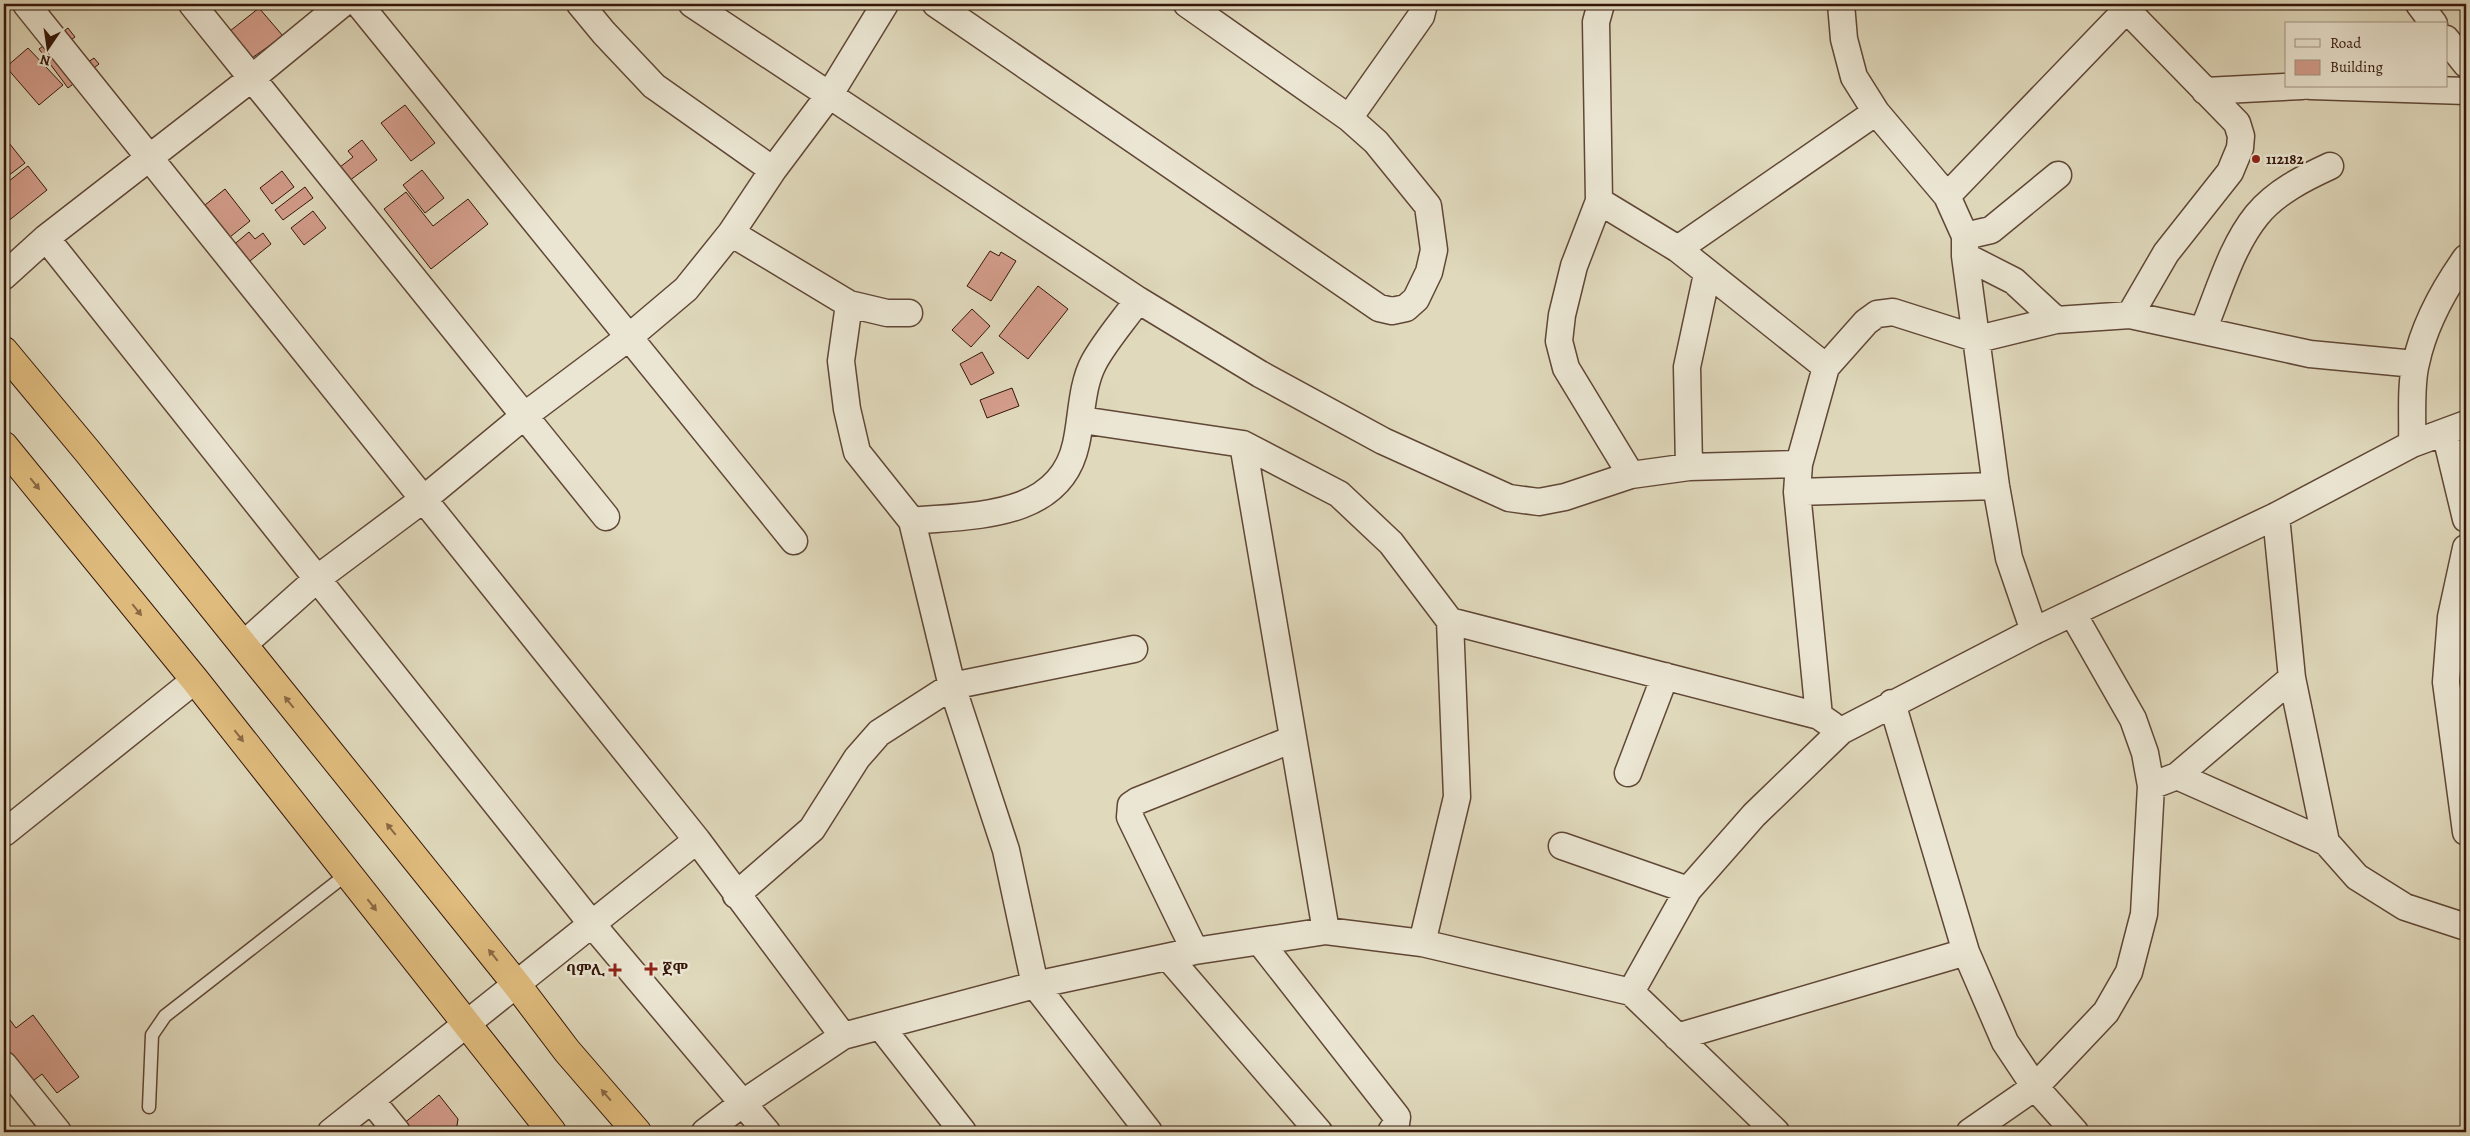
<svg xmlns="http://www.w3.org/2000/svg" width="2470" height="1136" font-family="Alegreya,'Noto Serif Ethiopic',serif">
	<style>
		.building { fill: #d39d8b; stroke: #351609 }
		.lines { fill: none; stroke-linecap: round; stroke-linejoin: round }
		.lane-casing { stroke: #604736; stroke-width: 15 }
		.street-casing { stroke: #604736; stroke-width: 29 }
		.highway-casing { stroke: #351609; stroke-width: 30 }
		.lane { stroke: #ebe6d3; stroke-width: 12 }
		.street { stroke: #ebe6d3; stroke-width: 26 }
		.highway { stroke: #e0bc7e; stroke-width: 28 }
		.oneway { fill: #8a6944 }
		.poi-dot { fill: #8f2418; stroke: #ebe6d3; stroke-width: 2 }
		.labels { text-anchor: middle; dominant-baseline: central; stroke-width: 5; stroke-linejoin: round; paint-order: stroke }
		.poi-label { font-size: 15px; font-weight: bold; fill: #351609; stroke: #ebe6d3; text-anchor: start }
	</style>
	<rect width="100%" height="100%" fill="#e0d9bc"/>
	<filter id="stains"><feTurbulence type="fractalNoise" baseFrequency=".004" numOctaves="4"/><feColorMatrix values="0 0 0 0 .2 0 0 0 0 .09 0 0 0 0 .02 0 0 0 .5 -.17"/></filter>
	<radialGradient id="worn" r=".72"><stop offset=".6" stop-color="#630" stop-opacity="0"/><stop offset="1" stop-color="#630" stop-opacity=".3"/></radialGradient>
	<path class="building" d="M259,8l24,28 -31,22 -22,-27z
		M68,28l7,9 -18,13 21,19 16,-11 5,6 -31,24 -29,-39z
		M28,48l35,37 -24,20 -33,-38z
		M405,105l30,38 -24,18 -30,-38z
		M5,138l20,25 -21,16v-40z
		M362,140l15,20 -36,27 -10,-13 22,-17 -5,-6z
		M28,166l19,24 -40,32 -3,-3v-34z
		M422,170l22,28 -19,15 -22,-28z
		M282,171l12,16 -22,17 -12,-16z
		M305,187l8,11 -30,22 -8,-10z
		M225,189l25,32 -20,16 -25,-32z
		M406,192l27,34 35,-27 20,25 -57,45 -47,-60z
		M313,211l13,17 -22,17 -13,-17z
		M249,232l6,7 8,-6 8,11 -26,21 -14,-18z
		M990,251l9,5 2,-4 15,9 -25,40 -24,-15z
		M1038,286l30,23 -40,50 -29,-23z
		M972,309l18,17 -19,21 -19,-17z
		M982,352l12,21 -23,12 -11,-21z
		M1012,388l7,18 -32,12 -7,-18z
		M4,1012l12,16 17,-13 46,62 -22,16 -15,-19 -17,13 -21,-28z
		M439,1095l19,24 -2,13h-53v-8z"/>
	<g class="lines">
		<g class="lane-casing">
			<path id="lane" d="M149,1107l3,-72 13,-19 182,-142"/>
		</g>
		<g class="street-casing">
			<path id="street" d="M26,4l671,836 146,196
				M192,4l414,513
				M359,4l435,537
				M580,4l24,29 50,53 119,84
				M692,4l446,296 122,74 123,67 126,57 30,4 26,-5 66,-22
				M936,4l443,304 13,3 14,-3 10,-9 13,-27 5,-22 -6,-44 -52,-64 -27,-24 -162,-114
				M1601,4l-5,18 3,179 -25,65 -12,49 -3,26 7,27 65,107 58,-8 110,-3
				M1841,4l3,35 10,38 22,35 71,84 18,40v20l31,230 13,72 25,73
				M2121,4l116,119 4,13 -1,12 -10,24 -64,81 -36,62
				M2419,4l15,20
				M2446,39l20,25
				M2311,86l155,5
				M2205,91l97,-5
				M1349,118l72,-102 3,-12
				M1947,196l185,-192
				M1599,201l79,48 148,118
				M731,233l118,71 -8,57 6,48 10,43 55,69 40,165 54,164 29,135 114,147
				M1965,236l26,-6 67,-55
				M46,238l545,685 176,209
				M1678,249l198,-137
				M1965,256l49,25 42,39
				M4,276l42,-38 206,-160 90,-74
				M849,304l38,9h22
				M2203,330c16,-38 28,-83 54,-115 19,-23 47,-37 73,-49
				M1082,420l161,24 96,50 52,49 59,78 369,95 13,9
				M2445,432l21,87
				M1243,444l83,487
				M2412,444c1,-24 -2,-59 4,-81 8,-38 28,-74 50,-105
				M1689,467l-2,-100 20,-93
				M1797,492l199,-6
				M2276,516l16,162 34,164
				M912,521c61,-6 148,-2 164,-77 6,-26 5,-58 18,-82 12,-22 30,-42 44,-62
				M2466,548l-15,69 -5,65 20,150
				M243,645l75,-67 107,-80 99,-82 104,-78 58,-49 45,-56 42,-63 57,-76 55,-90
				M1892,703l74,249 39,90 30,45 40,45
				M1819,716l-22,-224 2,-28 27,-97 40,-45 11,-8 16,-2 85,27 78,-19 74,-5 180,39 105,10
				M1628,773l37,-97
				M2177,776l115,-98
				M2151,786l26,-10 149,66 31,35 48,30 61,20
				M4,833l191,-153
				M1562,846l126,44
				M736,895l76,-66 45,-71 22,-25 73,-47 182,-37
				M1260,942l137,175 -1,7 -5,8
				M1422,943l35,-146 -7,-176
				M1195,951l-65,-134 1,-12 6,-4 156,-62
				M1169,958l150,174
				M1631,992l57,-102 66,-75 87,-84 193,-100 242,-115 136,-72 54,-20
				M881,1027l82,105
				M1677,1037l289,-85
				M4,1065l54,67
				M371,1100l26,32
				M331,1132l366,-292
				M705,1132l38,-29 100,-67 192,-51 160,-34 131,-20 96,12 209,49 145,140
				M1970,1132l65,-45 71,-75 23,-40 15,-58 7,-128 -6,-33 -12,-34 -60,-105"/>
		</g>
		<g class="highway-casing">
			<path id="highway" d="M4,351l84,101 429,533 50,66 70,81
				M4,446l191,234 357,452"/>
		</g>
		<use href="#lane" class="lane"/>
		<use href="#street" class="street"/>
		<use href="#highway" class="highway"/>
	</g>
	<defs><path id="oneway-solid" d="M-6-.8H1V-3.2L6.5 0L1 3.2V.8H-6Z" transform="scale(1.25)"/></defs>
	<g class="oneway">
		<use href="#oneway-solid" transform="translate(35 484) rotate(51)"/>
		<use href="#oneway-solid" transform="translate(137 610) rotate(51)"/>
		<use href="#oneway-solid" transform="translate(289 702) rotate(-129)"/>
		<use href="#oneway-solid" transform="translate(239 736) rotate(52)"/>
		<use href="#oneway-solid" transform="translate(391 829) rotate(-129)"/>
		<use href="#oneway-solid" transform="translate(372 905) rotate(52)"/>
		<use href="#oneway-solid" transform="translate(493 955) rotate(-129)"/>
		<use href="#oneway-solid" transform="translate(606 1095) rotate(-131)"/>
	</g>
	<g class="poi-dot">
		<circle cx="2256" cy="159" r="5"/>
		<path d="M648.5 961.5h5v5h5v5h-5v5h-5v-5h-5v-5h5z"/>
		<path d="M612.5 962.5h5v5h5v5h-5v5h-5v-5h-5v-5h5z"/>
	</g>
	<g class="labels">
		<g class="poi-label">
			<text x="2266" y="159">112182</text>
			<text x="662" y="969">ጀሞ</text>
			<text x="605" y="970" text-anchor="end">ባምሊ</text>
		</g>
	</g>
	<rect width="2470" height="1136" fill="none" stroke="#e0d9bc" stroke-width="20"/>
	<rect x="5" y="5" width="2460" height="1126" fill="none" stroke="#351609" stroke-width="2.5"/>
	<rect x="10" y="10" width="2450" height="1116" fill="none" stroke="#351609"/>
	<rect x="2285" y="22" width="162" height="65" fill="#ebe6d3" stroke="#a29382"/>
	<rect x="2295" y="39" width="25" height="8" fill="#ebe6d3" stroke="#a29382"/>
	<text x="2330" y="48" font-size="15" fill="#351609">Road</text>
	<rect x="2295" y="60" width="25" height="15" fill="#d39d8b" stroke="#a29382"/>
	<text x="2330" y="72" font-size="15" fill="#351609">Building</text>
	<g transform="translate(48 48) rotate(193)" stroke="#ebe6d3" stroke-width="4" paint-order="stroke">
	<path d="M0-4L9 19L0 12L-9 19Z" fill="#351609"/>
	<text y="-8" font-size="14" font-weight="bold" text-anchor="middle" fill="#351609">N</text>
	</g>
	<rect width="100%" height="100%" filter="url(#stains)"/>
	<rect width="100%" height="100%" fill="url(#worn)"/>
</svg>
